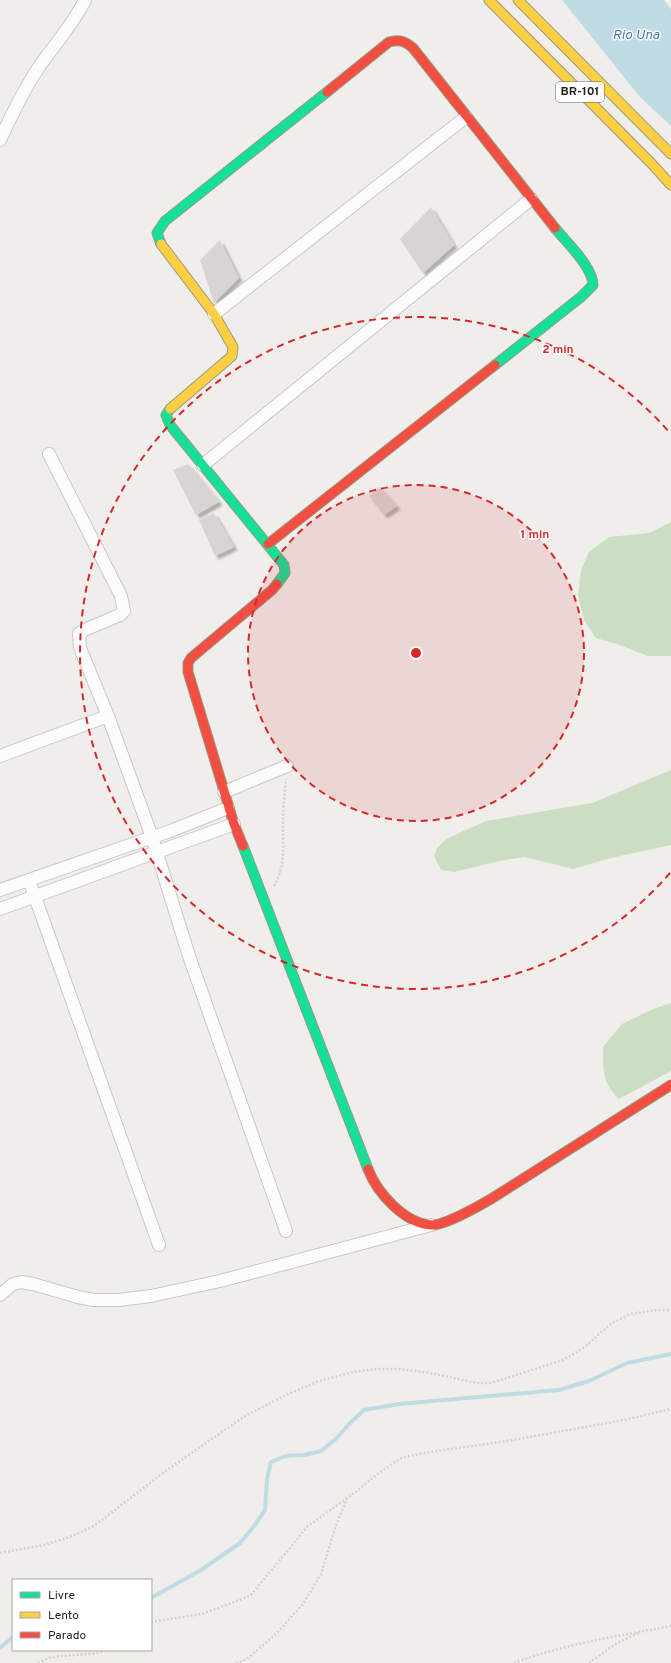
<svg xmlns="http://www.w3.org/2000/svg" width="671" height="1663" font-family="Overpass,sans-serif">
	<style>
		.forest { fill: #cbdec1 }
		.water { fill: #bfdbe3 }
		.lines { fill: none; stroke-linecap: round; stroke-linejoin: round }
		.stream { stroke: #bfdbe3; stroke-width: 4 }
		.building { fill: #d7d4d2; filter: url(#shadow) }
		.street-casing { stroke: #c9c8c7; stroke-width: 14 }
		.fast-casing { stroke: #999a82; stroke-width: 11 }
		.slow-casing { stroke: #999a82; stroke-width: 11 }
		.jam-casing { stroke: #999a82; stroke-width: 11 }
		.path { stroke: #dccecd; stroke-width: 2.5; stroke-dasharray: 2 2; stroke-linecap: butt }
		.street { stroke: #fdfcfc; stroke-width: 12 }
		.fast { stroke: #16e098; stroke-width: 9 }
		.slow { stroke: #ffcf43; stroke-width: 9 }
		.jam { stroke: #f24e42; stroke-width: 9 }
		.ring { fill: none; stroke: #d62828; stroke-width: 2; stroke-dasharray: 7 5 }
		.labels { text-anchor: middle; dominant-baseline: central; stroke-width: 3; stroke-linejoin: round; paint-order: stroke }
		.shield { fill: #fff; stroke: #646464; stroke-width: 1 }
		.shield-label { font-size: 12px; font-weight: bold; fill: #222 }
		.water-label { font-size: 14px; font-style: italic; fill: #4a7aab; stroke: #fff }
		.centre { fill: #d62828; stroke: #fff; stroke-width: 2 }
		.ring-label { font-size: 12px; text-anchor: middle; font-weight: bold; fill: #d62828; stroke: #fff; stroke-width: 3; stroke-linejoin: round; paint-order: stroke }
	</style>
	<defs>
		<filter id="shadow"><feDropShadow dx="3.5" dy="3.5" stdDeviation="1" flood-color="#0004"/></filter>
	</defs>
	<rect width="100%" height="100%" fill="#f0eeeb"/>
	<path class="forest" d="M671,522v134h-23l-31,-12 -21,-6 -12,-18 -6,-24 3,-26 8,-18 20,-15 40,-4z
		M671,770v75l-60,13 -38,11 -48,-12 -21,3 -50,12 -13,-2 -7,-14 3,-8 9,-9 40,-18 106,-18z
		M671,1003v68l-52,28c-17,-17 -16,-29 -16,-52l19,-23 31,-15z"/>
	<path class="water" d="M562,0h102l7,9v117l-31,-29z"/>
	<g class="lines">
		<path class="stream" d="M151,1598l50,-28 39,-27 14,-17 11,-16 2,-31 4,-17 15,-6 18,-1 17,-4 16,-13 12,-14 15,-14 35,-6 160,-14 30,-9 38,-18 44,-9
			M0,1648l13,-11"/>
	</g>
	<path class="building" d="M431,207l23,38 -31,28 -23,-34z
		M220,240l19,38 -25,25 -14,-43z
		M188,464l31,38 -23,13 -23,-45z
		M379,487l18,19 -13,9 -15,-19z
		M214,513l20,34 -19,9 -16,-36z"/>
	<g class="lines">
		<g class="street-casing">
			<path id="street" d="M0,140c12,-26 25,-53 41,-76 15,-21 33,-41 44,-64
				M214,314l252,-197
				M49,454l72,142 3,15 -4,4 -36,15 -5,4 1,14 28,68 44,121 37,119 97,275
				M203,465l328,-266
				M0,756l108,-40
				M224,792l63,-26
				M29,880l130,365
				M0,890l173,-60 55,-22
				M0,909l234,-85
				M0,1295l13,-11 9,-2 11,2 45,13 16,3h24l33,-4 69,-15 211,-56"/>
		</g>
		<g class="fast-casing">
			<path id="fast" d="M161,244l-4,-11 8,-12 162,-129
				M495,365l86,-68 12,-12c0,-18 -27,-43 -38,-57
				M170,409l-4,6 4,10 114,140 1,8 -8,11
				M243,846l125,323"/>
		</g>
		<g class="slow-casing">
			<path id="slow" d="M489,0l162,163 20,22
				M518,0l153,154
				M161,244l53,70 19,33 -1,9 -62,53"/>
		</g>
		<g class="jam-casing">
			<path id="jam" d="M327,92l62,-50c10,-3 16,-1 24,6l142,180
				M268,544l227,-179
				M243,846l-9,-22 -46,-152v-9l3,-5 81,-68 5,-6
				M368,1169c9,24 37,55 64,56 13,0 47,-19 59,-26l180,-114"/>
		</g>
		<path class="path" d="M274,886c13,-22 8,-43 9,-67 0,-13 2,-27 3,-40
			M0,1553l44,-8 26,-8 24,-11 73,-56 78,-54 41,-21 33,-14 34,-9 23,-3h23l31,4 47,10h14l69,-22 12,-6 14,-9 23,-21 21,-11 28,-4h13
			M151,1622l51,-8 48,-18 58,-70 45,-32 26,-21 22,-15 22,-5 84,-12 117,-21 47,-11
			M38,1663l13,-6 48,-4 5,-3
			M236,1663l11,-4 30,-26 26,-29 18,-30 15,-49 11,-26
			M514,1663c51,-19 104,-27 157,-37
			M589,1663l28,-20 22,-10"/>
		<use href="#street" class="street"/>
		<use href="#fast" class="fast"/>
		<use href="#slow" class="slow"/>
		<use href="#jam" class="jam"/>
	</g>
	<circle cx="416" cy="653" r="168" fill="#d62828" fill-opacity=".12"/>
	<g class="ring">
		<circle cx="416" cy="653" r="168"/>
		<path d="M670 873A336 336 0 1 1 670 433"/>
	</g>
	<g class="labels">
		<rect class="shield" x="556" y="82" width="48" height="20" rx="3"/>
		<g class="shield-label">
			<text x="580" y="92">BR-101</text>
		</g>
		<g class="water-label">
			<text x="636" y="35">Rio Una</text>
		</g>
	</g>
	<circle cx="416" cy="653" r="6" class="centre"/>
	<g class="ring-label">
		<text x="558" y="353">2 min</text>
		<text x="535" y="538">1 min</text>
	</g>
	<rect x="12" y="1579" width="140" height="72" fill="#ffffff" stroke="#a7a7a7"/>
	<rect x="20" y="1592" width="20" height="6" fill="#16e098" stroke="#a7a7a7"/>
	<text x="48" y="1599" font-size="12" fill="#222222">Livre</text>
	<rect x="20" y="1612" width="20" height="6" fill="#ffcf43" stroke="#a7a7a7"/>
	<text x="48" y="1619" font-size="12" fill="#222222">Lento</text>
	<rect x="20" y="1632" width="20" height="6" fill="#f24e42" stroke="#a7a7a7"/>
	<text x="48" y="1639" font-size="12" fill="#222222">Parado</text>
</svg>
